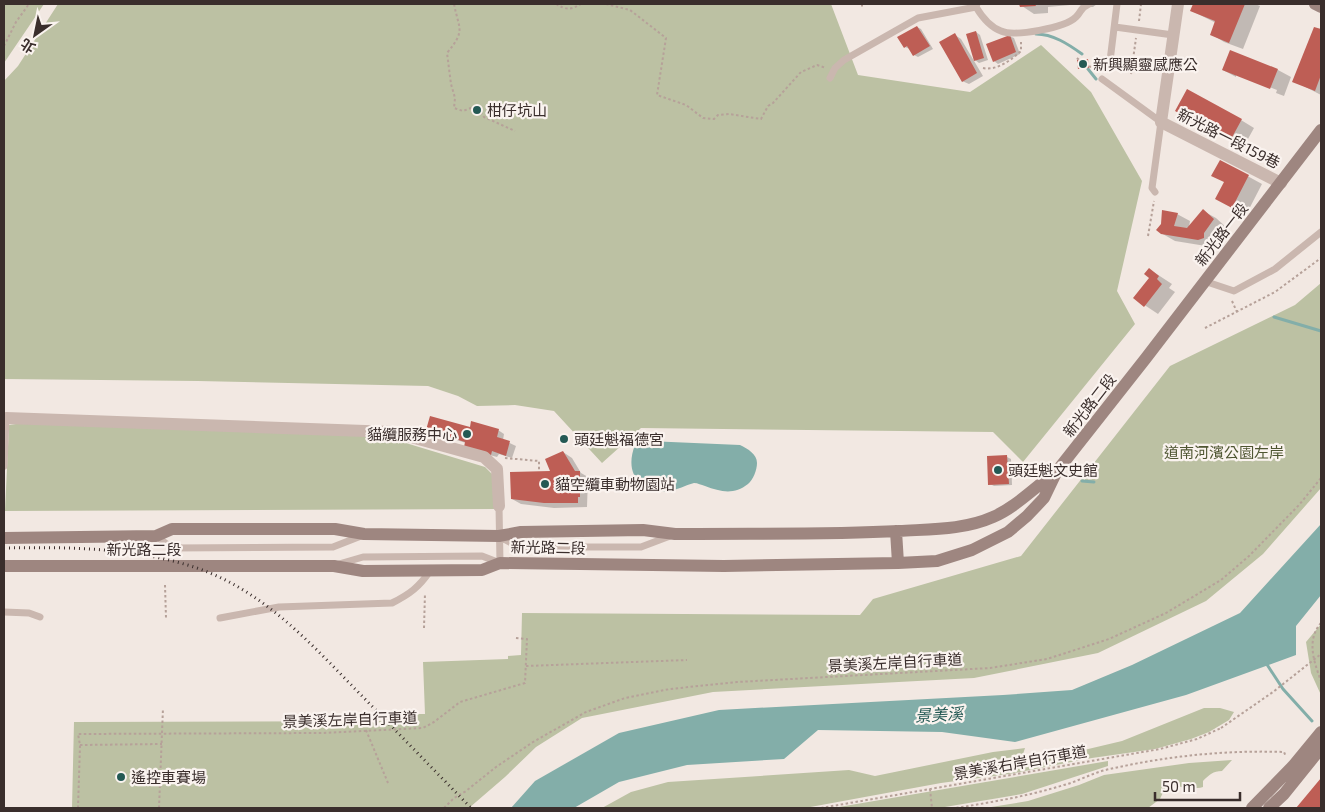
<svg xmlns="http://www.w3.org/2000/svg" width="1325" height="812" font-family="'Exo 2','Noto Sans TC',sans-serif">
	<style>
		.green { fill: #bcc1a3 }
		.water { fill: #83aea9 }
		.shadow { fill: #0003 }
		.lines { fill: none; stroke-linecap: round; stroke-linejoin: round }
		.stream { stroke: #83aea9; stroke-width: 3 }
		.building { fill: #be5e55 }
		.path { stroke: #b6a199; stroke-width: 2; stroke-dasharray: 2.5 2.5; stroke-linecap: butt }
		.lane { stroke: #cab7af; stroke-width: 7 }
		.street { stroke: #cab7af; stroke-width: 12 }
		.secondary { stroke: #9e8680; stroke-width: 12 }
		.rail { stroke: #3a2e2c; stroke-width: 3; stroke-dasharray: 1 4; stroke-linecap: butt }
		.path-bridge { stroke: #b6a199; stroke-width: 2; stroke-dasharray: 2.5 2.5; stroke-linecap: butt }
		.poi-dot { fill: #245954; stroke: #faf3ef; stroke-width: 2 }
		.labels { text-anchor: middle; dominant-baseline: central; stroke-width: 4.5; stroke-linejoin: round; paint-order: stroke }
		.poi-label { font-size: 15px; fill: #3a2e2c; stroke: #faf3ef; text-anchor: start }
		.street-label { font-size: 15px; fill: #3a2e2c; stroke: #faf3ef }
		.park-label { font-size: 15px; fill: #4f5632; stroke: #faf3ef }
		.water-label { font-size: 16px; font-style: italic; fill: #245954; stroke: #faf3ef }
	</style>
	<rect width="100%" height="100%" fill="#f2e8e2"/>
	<path class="green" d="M4,4h40l-40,59z
		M58,4h773l27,71 112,17 71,-47 50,47 51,89 -25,110 18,33 -112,138 -30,-30 -352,-4 -39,35 -48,-52 -39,-6 -38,1 -19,-10 -30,-10 -230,-5 -194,-2v-298l14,-15z
		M1321,283v205l-58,66 -57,47 -108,52 -124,25 -261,14 -131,26 -46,29 -31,30 -36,31h-397l2,-86 341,-1v-7h10l-2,-52 85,-3v-3l13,-1 1,-42 338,2 13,-16 148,-43 149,-190 125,-61z
		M30,422l356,15 99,30 10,10 -1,32 -489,2 4,-86z
		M1321,624v71l-10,-22 -5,-31z
		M1204,708h16l14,4 -5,8 -20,12 -18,7 -36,10 -63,9 -83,16 -68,9 -136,25h-203l29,-16 37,-10 181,-12 26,6 118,-24 32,-4 -2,6 4,5 57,-9 38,-9z
		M1232,760l-10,11c-9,0 -13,4 -19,10v6c-11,3 -21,1 -31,-3l-7,4 -5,11 -12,9h-163l43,-7 51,-16 25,-10 85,-12z
		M1108,761v5l-86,28 -83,14h-106z"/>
	<path class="water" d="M648,441l92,4c8,4 17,9 17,18 0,7 -4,17 -9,21 -14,11 -27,8 -43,2 -4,-1 -7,-3 -11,-3 -9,2 -16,7 -25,8 -30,2 -45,-18 -34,-46z
		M1321,524v71l-25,31v29l-110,40 -171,47 -73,-10 -124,-2 -34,29 -97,6 -68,17 -45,26h-63l24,-27 84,-48 100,-23 284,-15 69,-5 60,-25 108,-52z"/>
	<path class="shadow" d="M1019,4h51v1l-22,2v6l-14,1z
		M1077,4h20l-4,3h-9z
		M1195,4l28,1v-1h32l5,2 -17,43 -19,-7 -13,-8 5,-11 -24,-12z
		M917,27l4,2 12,20 -15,8 -4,-2 -4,-6 -5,-2 -6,-9z
		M1315,28l6,3v64l-27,-14z
		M976,32l4,3 8,25 -9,3 -4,-3z
		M955,35l6,4 22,37 -14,8 -7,-3z
		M1009,36l5,2 6,16 -22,10 -4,-3 -6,-16z
		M1223,70h55l13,7 -7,19 -8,-3 1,-3 -41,-16v3z
		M1190,118l51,2 13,8 -11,20z
		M1220,161l42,23 -16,31 -16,-9z
		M1203,211l13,7 11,10 -11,13v4l-4,2 -37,-6 -14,-8 16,-19 13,7 -1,6z
		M1149,269l23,15 -3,4 6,4 -17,22 -24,-16 16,-20z
		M471,428l27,2 6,4 -1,6 13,6 -4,12 -13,-4 -2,3 -26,-7 -5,-7 -32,-10 -7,-3z
		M563,452l9,6 9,15 7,4 -1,30 -33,1 -33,-4 -9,-5 39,-27z
		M1007,457l4,2 1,26 -18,1 -4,-2z
		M1321,780v28h-23z"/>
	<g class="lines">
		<path class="stream" d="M1036,34c17,0 32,10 46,20
			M1088,69l8,10
			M1274,317l47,14
			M1082,481l12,1
			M1266,663l17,26 29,32"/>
	</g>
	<path class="building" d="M1019,4h16l1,2 -16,1z
		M1193,4h52l-16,39 -19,-8 5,-14 -25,-10z
		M917,26l13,20 -17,10 -6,-10 -3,2 -7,-11z
		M1314,27l7,2v46l-6,16 -23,-9z
		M976,31l8,27 -10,3 -8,-27z
		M955,33l22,40 -15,9 -23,-40z
		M1010,35l6,17 -23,10 -7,-18z
		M1230,50l48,19 -8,20 -48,-19z
		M1088,59l1,9 -11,1 -1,-9z
		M1187,89l55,30 -12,22 -55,-30z
		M1220,160l29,15 -17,33 -17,-9 9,-17 -13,-6z
		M1203,209l11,10 -10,14v5l-6,2 -37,-6 -5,-4 5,-6 1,-14 16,3 -4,13 13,2z
		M1149,268l10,8 -2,3 5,5 -18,23 -11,-9 16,-20 -5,-4z
		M430,416l40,11 1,-6 28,8 -2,8 13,4 -4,15 -14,-5 -1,4 -27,-8 1,-5 -39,-12z
		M563,451l12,20h5v26h-2v6h-34l-33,-4 -1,-27 40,-1 -5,-12z
		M1007,455l2,29 -21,1 -1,-29z
		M1321,778v30h-25z"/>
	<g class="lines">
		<path class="path" d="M454,4c5,26 12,26 -7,49l4,31 4,14 -1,10 9,3 13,-5 8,11 31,14
			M556,4c10,6 15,6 25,0
			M606,4l24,6 36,28 -9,57 29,10 17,13 11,1 4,-4 11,-1 32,5 7,-13 5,-3 28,-31 16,-7 9,3
			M862,4v3
			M1139,21l2,-17
			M4,46l12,-24 13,-18
			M1077,58l8,8 15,2
			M983,68c14,3 28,-8 38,-17v-9
			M1131,74l5,-36
			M1148,236l6,-35
			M1232,301l5,11
			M1205,328l70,-36 46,-34
			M505,458l34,3v10
			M165,585l1,33
			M1321,623c-15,17 -7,39 0,58
			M424,628l1,-35
			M526,666l161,-6
			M366,730l22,53
			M80,745l82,-1
			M930,789l2,19
			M78,808l2,-63 -2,-11 245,-1 100,-5 11,-6 26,-20 65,-19 2,-44 -12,-1
			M159,808l4,-100
			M444,808l10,-10 12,-7 30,-24 37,-25 53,-30 39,-14 45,-9 67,-7 253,-14 57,-9 62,-20 57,-26 55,-33 28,-24 50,-51 22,-27
			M821,808l339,-59 37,-10 24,-11
			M956,808c37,-6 72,-12 108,-23 15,-4 30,-13 46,-16 57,-13 116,-19 174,-17l2,5"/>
		<path class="lane" d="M976,7c6,10 14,20 25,24 13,6 64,-3 75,-14 6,-6 4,-9 13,-13
			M1115,27l58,8
			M1109,69l8,-65
			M830,78l5,-10 9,-8 74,-42 58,-11 1,-3
			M1102,79l59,43 -9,66 3,4
			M1204,281l30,10 41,-22 46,-37
			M4,466l2,-48
			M156,536l16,12 161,-1 28,-11
			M500,537l19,10h122l29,-11
			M339,564l24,-7 119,-1 18,7 -1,-57
			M4,612l25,1 11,4
			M220,618l59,-11 113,-4c18,-9 27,-16 38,-32"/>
		<path class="street" d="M1178,4l-17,118 120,61
			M6,418l387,14 91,25 13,12 2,37"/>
		<path class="secondary" d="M1315,4l6,3
			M896,531l2,32
			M4,538l152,-2 16,-7h163l29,5 135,2 22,-4 122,-2 32,4c75,-1 150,1 224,-3 32,-2 65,-1 94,-14 23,-10 42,-30 62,-44
			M4,566h330l29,5 119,-1 18,-7 224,3 174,-3 39,-2 35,-11 36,-18 19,-16 17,-18 13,-27 89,-113 175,-228
			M1252,808l41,-42 28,-34
			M1269,808l15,-14 37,-46"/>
		<path class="rail" d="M4,548c60,-1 121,-1 180,16 76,21 126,79 179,133 36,37 72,74 108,111"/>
		<path class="path-bridge" d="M1221,728l52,-36 48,-38"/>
	</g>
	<g class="poi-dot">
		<circle cx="1083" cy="64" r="5"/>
		<circle cx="477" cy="110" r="5"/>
		<circle cx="467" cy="434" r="5"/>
		<circle cx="564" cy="439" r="5"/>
		<circle cx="998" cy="470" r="5"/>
		<circle cx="545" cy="484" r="5"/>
		<circle cx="121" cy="777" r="5"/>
	</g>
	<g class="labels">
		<g class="poi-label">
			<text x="1093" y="64">新興顯靈感應公</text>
			<text x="487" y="110">柑仔坑山</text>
			<text x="457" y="434" text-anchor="end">貓纜服務中心</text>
			<text x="574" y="439">頭廷魁福德宮</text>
			<text x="1008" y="470">頭廷魁文史館</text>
			<text x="555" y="484">貓空纜車動物園站</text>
			<text x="131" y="777">遙控車賽場</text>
		</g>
		<g class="street-label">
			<text transform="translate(1229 138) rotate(27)">新光路一段159巷</text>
			<text transform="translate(1221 234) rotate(-52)">新光路一段</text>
			<text transform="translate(1089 405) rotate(-52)">新光路二段</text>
			<text transform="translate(548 547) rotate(1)">新光路二段</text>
			<text x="144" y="549">新光路二段</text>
			<text transform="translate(895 662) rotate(-3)">景美溪左岸自行車道</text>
			<text transform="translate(350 719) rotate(-2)">景美溪左岸自行車道</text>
			<text transform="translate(1020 762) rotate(-10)">景美溪右岸自行車道</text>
		</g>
		<g class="park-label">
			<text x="1224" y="452">道南河濱公園左岸</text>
		</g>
		<g class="water-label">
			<text transform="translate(939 714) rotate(-3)">景美溪</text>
		</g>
	</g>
	<rect width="1325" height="812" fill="none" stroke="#3a2e2c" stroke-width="10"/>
	<g transform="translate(35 35) rotate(213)" stroke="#faf3ef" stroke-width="4" paint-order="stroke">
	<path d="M0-4L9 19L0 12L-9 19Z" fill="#3a2e2c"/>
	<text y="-8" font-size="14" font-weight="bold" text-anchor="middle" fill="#3a2e2c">北</text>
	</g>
	<path d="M1155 792v8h85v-8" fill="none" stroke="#3a2e2c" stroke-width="2.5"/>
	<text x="1162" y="792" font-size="15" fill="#3a2e2c" stroke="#faf3ef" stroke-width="4" paint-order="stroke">50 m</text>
</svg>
